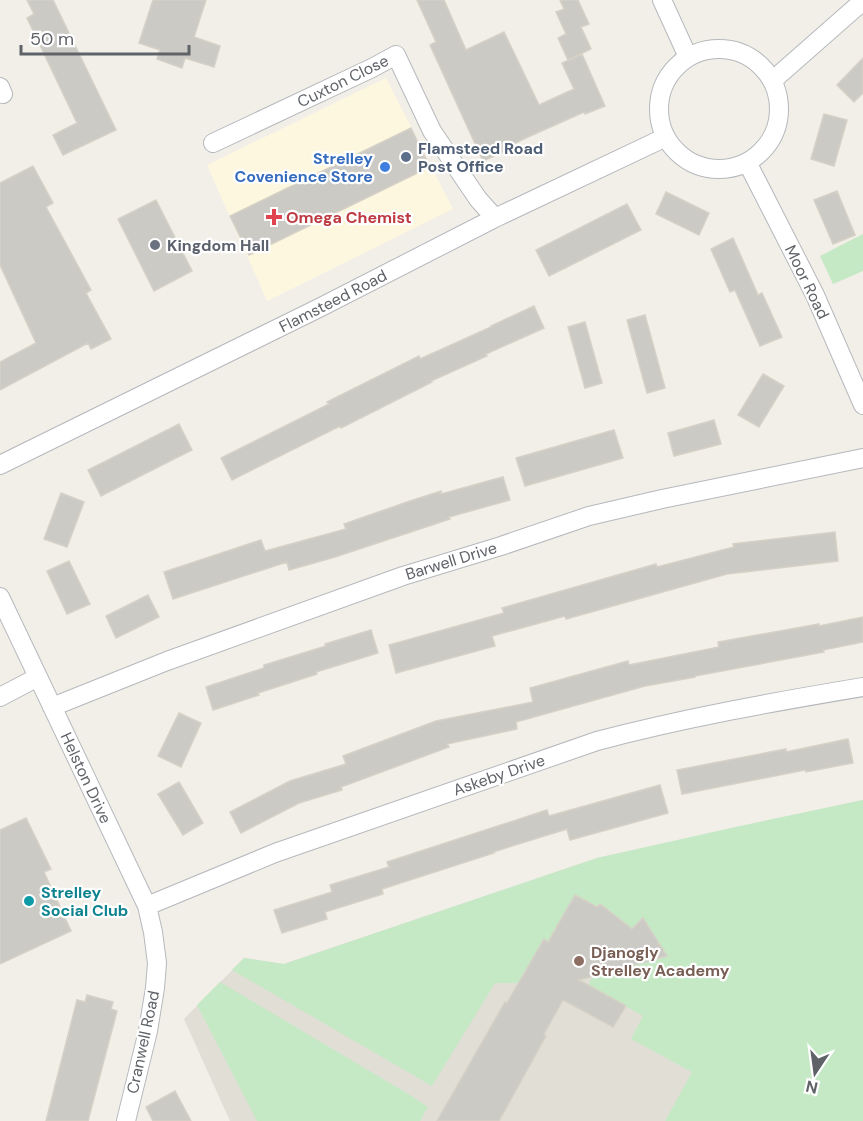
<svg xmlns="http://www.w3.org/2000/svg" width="863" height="1121" font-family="'DM Sans',sans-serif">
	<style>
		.commercial { fill: #fef7e0 }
		.education { fill: #e1ded6 }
		.green { fill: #c5e8c5 }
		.building { fill: #cccac5; stroke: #d6d1c6; stroke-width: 1.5 }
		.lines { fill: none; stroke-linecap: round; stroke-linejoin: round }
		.minor-casing { stroke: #b5b8bc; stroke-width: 20 }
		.minor { stroke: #fff; stroke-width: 18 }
		.service-dot { fill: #5c6f8a; stroke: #fff; stroke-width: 2 }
		.shop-dot { fill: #3f7fe0; stroke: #fff; stroke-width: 2 }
		.health-dot { fill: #e0444e; stroke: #fff; stroke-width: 2 }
		.worship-dot { fill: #6b7280; stroke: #fff; stroke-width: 2 }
		.culture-dot { fill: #0f9aa8; stroke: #fff; stroke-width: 2 }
		.education-dot { fill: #8d6e63; stroke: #fff; stroke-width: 2 }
		.labels { text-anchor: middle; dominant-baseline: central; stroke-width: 4.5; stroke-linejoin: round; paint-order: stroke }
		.street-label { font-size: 16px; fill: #5f6368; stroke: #fff }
		.service-label { font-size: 16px; font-weight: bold; fill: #4e5e75; stroke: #fff; text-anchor: start }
		.shop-label { font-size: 16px; font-weight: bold; fill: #366cbe; stroke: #fff; text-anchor: end }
		.health-label { font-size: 16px; font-weight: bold; fill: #be3a42; stroke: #fff; text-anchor: start }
		.worship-label { font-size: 16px; font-weight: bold; fill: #5b616d; stroke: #fff; text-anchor: start }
		.culture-label { font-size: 16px; font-weight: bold; fill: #0d838f; stroke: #fff; text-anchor: start }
		.education-label { font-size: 16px; font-weight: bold; fill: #785e54; stroke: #fff; text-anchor: start }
	</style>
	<rect width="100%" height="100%" fill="#f1efe8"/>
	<path class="commercial" d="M386,78l67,131 -186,92 -60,-136z"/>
	<path class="education" d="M863,800v321h-633l-46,-102 60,-61 40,6 313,-106z"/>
	<path class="green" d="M863,234v37l-30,13 -13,-28z
		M863,800v321h-198l27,-49 -61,-33 12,-23 -55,-31 5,-9 74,-20 -24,-37 -16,15 -22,-12 6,-10 -11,-8 -3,3 -21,-12 -28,47 -4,-3 -25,44h-24l-63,103 -200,-116 12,-12 40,6 313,-106 143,-32z
		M220,982l190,113 18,12 -8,14h-163l-60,-116z"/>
	<path class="building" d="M27,0h26l63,130 -53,25 -10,-20 24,-12 -50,-105 7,-4z
		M153,0h53l-12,37 26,9 -6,21 -29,-9 -3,10 -25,-9 3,-9 -21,-7z
		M417,0h27l22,50 38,-18 35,73 35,-16 -12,-26 20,-9 23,52 -20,8 -1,-2 -56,25 -19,9 1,3 -27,12 -53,-116 6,-3z
		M560,0h18l11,24 -8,3 10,22 -23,11 -10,-22 8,-4 -10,-22 8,-3z
		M863,58v35l-9,9 -17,-17z
		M824,114l23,6 -13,46 -23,-7z
		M411,128l19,39 -181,88 -19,-39z
		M33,166l20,37 -7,4 45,83 -5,3 25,46 -20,10 -3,-6 -88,47v-28l36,-19 -36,-78v-82z
		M837,191l18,44 -22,9 -19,-44z
		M666,192l43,21 -10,22 -43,-21z
		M156,200l36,71 -38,20 -36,-72z
		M627,204l14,26 -92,46 -13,-26z
		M733,238l25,57 4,-2 20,44 -22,9 -25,-56 -5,2 -19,-43z
		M534,306l10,22 -58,26 1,2 -56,25 1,1 -91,46 -1,-2 -108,54 -11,-22 108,-54 -2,-2 92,-46 1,3 71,-32v-1z
		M645,315l20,73 -18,5 -20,-73z
		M585,322l17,61 -17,5 -17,-61z
		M763,374l21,12 -25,41 -21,-12z
		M714,420l7,24 -47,12 -6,-23z
		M179,424l13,26 -91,46 -13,-26z
		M614,430l9,28 -98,28 -9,-28z
		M503,477l7,23 -61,17 1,2 -115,38 -46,13 -2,-8 -114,37 -9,-27 97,-32 4,11 81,-22 -2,-5 66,-23 31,-10v3z
		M61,493l23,9 -17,45 -23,-8z
		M835,532l3,29 -111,13 -161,45 -1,-3 -73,20 3,10 -99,27 -7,-28 115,-32 -2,-5 154,-44 1,3 77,-20 -1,-3z
		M69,561l21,43 -23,10 -20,-43z
		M148,595l11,22 -43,21 -10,-22z
		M863,617v25l-40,8 1,2 -129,24v1l-50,9 -129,36 1,7 -70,15 2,3 -108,40 1,3 -43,13 -58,30 -11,-21 60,-31 56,-17 -3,-8 93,-35 97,-19 -3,-14 98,-27 1,4 90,-18 -1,-5 101,-18v2z
		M371,630l7,23 -62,19 1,2 -59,19 1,2 -46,15 -7,-23 58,-19v-3l62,-19 -1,-2z
		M179,713l22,10 -20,44 -23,-11z
		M848,739l5,24 -47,9 -1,-2 -123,24 -5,-24 109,-21v3z
		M179,782l24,41 -20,12 -25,-41z
		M660,785l8,28 -98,27 -3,-11 -74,23 1,1 -112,36 1,5 -58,18 2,7 -45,14 -8,-23 58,-18 -2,-7 59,-18 -2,-5 160,-52 2,6z
		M26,818l25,51 -7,3 27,59 -71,33v-134z
		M575,895l22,12 3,-3 32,25 11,-11 24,38 -88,24 47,26 -13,21 -50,-27 -19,34 2,2 -47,85h-62l68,-119 2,1 37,-64 4,3z
		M87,995l26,7 -2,7 6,2 -29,110h-42l31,-121 8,2z
		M175,1091l16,30h-38l-7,-14z"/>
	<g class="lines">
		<g class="minor-casing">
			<path id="minor" d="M662,0l26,57
				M659 109a60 60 0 1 1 120 0a60 60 0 1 1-120 0Z
				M772,81l91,-80
				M0,87l3,7
				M213,143l159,-75 24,-13 36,76 46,68 17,19
				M747,162l68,133 48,110
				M0,465l319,-157 176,-90 171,-81
				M0,597l147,309 6,26 4,31 -2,25 -7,43 -22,90
				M0,697l38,-20
				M52,707l115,-46 236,-85 98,-30 88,-30 73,-17 201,-41
				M147,906l128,-53 322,-112c87,-23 176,-39 266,-54"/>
		</g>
		<use href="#minor" class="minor"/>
	</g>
	<circle class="service-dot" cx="406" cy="157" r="6"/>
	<circle class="shop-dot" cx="385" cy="167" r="6"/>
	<path class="health-dot" d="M271 208h6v6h6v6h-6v6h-6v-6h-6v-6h6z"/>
	<circle class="worship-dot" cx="155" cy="245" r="6"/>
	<circle class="culture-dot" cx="29" cy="901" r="6"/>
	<circle class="education-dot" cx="579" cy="961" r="6"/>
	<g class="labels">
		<g class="street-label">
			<text transform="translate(343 81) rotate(-26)">Cuxton Close</text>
			<text transform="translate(807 282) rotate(64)">Moor Road</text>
			<text transform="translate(333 301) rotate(-27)">Flamsteed Road</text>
			<text transform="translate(451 561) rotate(-17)">Barwell Drive</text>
			<text transform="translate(499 775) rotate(-19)">Askeby Drive</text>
			<text transform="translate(86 778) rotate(65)">Helston Drive</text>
			<text transform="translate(143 1042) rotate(-78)">Cranwell Road</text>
		</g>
		<g class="service-label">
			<text x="418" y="148">Flamsteed Road<tspan x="418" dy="18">Post Office</tspan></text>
		</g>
		<g class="shop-label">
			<text x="373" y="158">Strelley<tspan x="373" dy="18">Covenience Store</tspan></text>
		</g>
		<g class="health-label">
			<text x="286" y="217">Omega Chemist</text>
		</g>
		<g class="worship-label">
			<text x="167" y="245">Kingdom Hall</text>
		</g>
		<g class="culture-label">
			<text x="41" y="892">Strelley<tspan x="41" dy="18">Social Club</tspan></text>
		</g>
		<g class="education-label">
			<text x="591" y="952">Djanogly<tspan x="591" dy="18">Strelley Academy</tspan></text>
		</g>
	</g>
	<g transform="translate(815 1073) rotate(193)" stroke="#ffffff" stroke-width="4.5" paint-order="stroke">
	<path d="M0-4.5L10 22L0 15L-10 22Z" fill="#5f6368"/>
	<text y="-9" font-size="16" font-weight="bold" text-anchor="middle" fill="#5f6368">N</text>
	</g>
	<path d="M21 45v9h168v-9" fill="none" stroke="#5f6368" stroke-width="3"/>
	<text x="30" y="45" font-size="18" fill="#5f6368" stroke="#ffffff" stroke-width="4.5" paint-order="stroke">50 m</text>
</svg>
